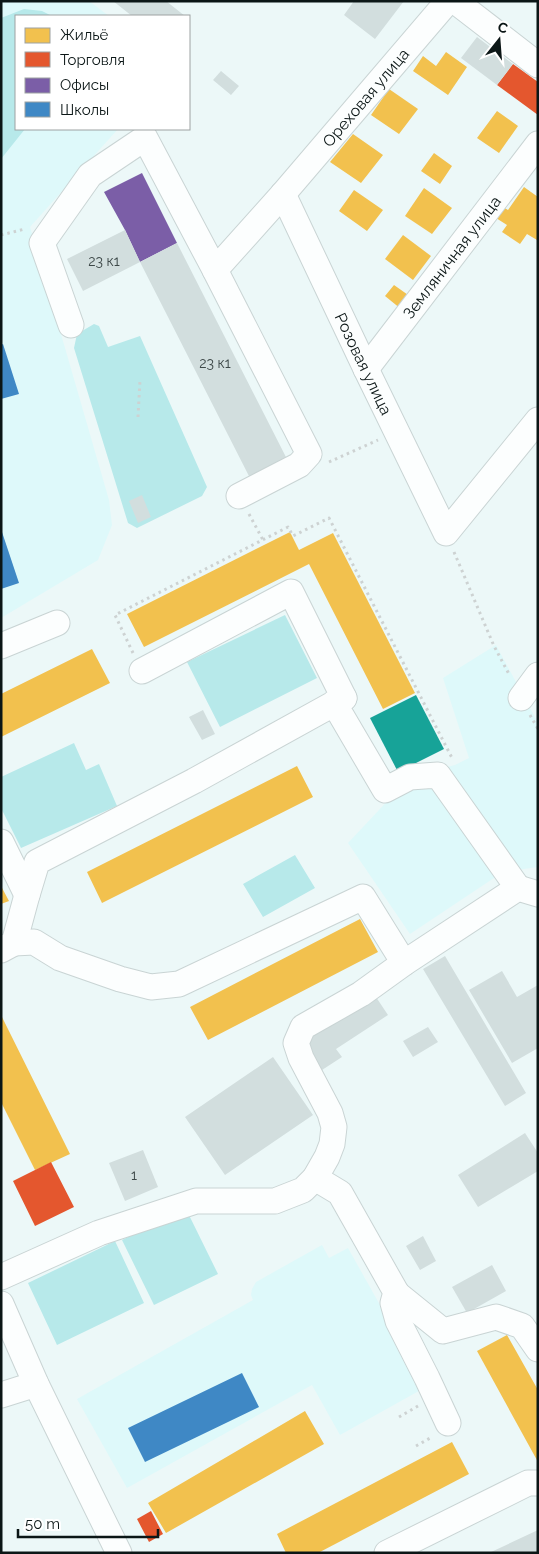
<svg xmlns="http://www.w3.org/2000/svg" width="539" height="1554" font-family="Raleway,sans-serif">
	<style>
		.built { fill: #def9fa }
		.green { fill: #b7e9ea }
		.homes { fill: #f2c14e }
		.shops { fill: #e4572e }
		.offices { fill: #7b5ea7 }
		.schools { fill: #3f88c5 }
		.public { fill: #17a398 }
		.building { fill: #d2dede }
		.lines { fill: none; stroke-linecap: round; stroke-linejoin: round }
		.minor-casing { stroke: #c9d4d4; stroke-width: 27 }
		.path { stroke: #cdd2d2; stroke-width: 3; stroke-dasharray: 2.5 4; stroke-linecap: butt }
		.minor { stroke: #fcfefe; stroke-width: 25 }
		.labels { text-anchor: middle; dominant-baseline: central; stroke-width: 5; stroke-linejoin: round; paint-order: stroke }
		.number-label { font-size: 14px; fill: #3d4848 }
		.street-label { font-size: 16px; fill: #0b1616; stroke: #fff }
	</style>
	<rect width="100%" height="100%" fill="#ecf8f8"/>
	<path class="built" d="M1,1h88l20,15h-93v113h102l-88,98 79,273 3,25 -14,35 -97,58z
		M496,645l42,78v144l-35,5 -93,62 -62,-91 62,-66 45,-12 14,-7 -26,-80z
		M322,1245l7,13 19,-10 78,139 -86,48 -28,-50 -185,103 -50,-89 176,-99 -2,-5 1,-6 4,-7z"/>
	<path class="green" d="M24,9l18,2 10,5h-36v113h9l-24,30v-141z
		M94,324l5,2 9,21 32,-11 67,151 -5,9 -65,32 -9,-5 -54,-175 3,-14z
		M285,615l32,63 -97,49 -33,-65z
		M74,743l12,27 13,-6 18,42 -96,42 -20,-40v-31z
		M295,855l20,33 -52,29 -20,-33z
		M186,1209l32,65 -64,31 -32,-65z
		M115,1241l29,62 -87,42 -29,-62z"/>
	<path class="homes" d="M446,52l21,15 -19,28 -35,-24 10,-15 13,10z
		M389,89l29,20 -19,25 -28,-19z
		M497,111l21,15 -19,27 -22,-15z
		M353,134l30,21 -22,28 -31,-21z
		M434,153l18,13 -12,18 -19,-13z
		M524,187l14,10v42l-1,1 -10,-6 -7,10 -18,-12 5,-7 -11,-7 7,-11 5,3z
		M424,188l28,20 -20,26 -27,-18z
		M354,190l29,20 -16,21 -28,-20z
		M403,235l28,21 -18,24 -28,-21z
		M394,285l17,12 -10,12 -16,-13z
		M290,532l9,18 34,-17 82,160 -32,16 -74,-145 -165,83 -17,-33z
		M92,649l18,34 -109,54v-43z
		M297,766l16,31 -211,106 -15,-31z
		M1,886l8,15 -8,3z
		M360,919l18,33 -170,88 -18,-33z
		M1,1015l69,139 -35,16 -34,-68z
		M507,1335l31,55v72l-61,-111z
		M305,1411l19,33 -158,89 -18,-30z
		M452,1442l17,32 -151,79h-32l-9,-19z"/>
	<path class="shops" d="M513,64l25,18v33l-41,-30z
		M51,1162l23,45 -39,19 -22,-45z
		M151,1511l12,23 -14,8 -12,-23z"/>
	<path class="offices" d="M142,173l35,70 -37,19 -15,-32 -21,-38z"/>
	<path class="schools" d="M3,344l16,50 -18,5v-54z
		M1,529l18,54 -18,6z
		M242,1373l17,34 -114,55 -17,-34z"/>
	<path class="public" d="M416,695l28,54 -46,23 -28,-54z"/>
	<path class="building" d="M113,1h53l19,15h-53z
		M354,1h50l-29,38 -31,-24z
		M477,37l36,27 -16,21 -36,-27z
		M221,71l18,15 -8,9 -18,-15z
		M125,230l15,32 -57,29 -16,-32z
		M177,243l112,220 -37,19 -112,-220z
		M142,495l9,22 -13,6 -9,-22z
		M203,710l12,24 -13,6 -13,-23z
		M445,956l81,137 -21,13 -82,-137z
		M502,971l15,26 21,-12v63l-26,15 -43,-73z
		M374,994l14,21 -52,34 6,8 -20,13 -20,-30z
		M428,1027l10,15 -25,15 -10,-16z
		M273,1057l40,58 -88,60 -40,-58z
		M525,1133l13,20v18l-60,36 -20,-32z
		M143,1150l15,37 -33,14 -16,-38z
		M423,1236l13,25 -16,9 -14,-24z
		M492,1265l14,26 -39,22 -15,-26z
		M538,1530v23h-49z"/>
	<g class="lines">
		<g class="minor-casing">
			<g id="minor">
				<path d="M455,1l83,64"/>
				<path id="s1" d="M283,194l83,175 80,164 92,-113"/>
				<path d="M215,270l94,184 -10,11 -60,31"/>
				<path id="s2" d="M71,325l-29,-82 48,-68 55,-37 70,132 68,-76 165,-193"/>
				<path id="s3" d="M366,369l172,-225"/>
				<path d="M1,646l56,-23"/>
				<path d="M142,671l149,-79 53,106"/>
				<path d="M521,698l17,-23"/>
				<path d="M1,842l26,53"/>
				<path d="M14,943l20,-1 26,16 60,21 31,8 28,-3 184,-87 41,66"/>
				<path d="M1,950l13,-7 13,-48 10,-33 157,-81 150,-83 -10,5 51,87 25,-13 28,-2 80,113"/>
				<path d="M315,1178l25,15 56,99 -3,11 5,18 29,57 21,45"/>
				<path d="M1,1277l98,-44 97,-32h79l28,-11 12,-12 12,-21 5,-13 2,-17 -4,-14 -29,-55 -5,-15 7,-16 58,-33 43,-31 114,-75 20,6"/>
				<path d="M396,1293l47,38 53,-14 26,9 16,23"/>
				<path d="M1,1304l35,80 83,169"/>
				<path d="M1,1395l35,-11"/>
				<path d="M387,1553l141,-70h10"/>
			</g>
		</g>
		<path class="path" d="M1,235l24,-6
			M138,417l2,-37
			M329,462l49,-22
			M249,514l14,26
			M454,552l40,94 16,30
			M133,653l-18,-38 173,-88 5,9 36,-18 123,240
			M530,715l8,14
			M399,1417l19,-11
			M416,1446l16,-9"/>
		<use href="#minor" class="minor"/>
	</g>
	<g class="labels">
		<g class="number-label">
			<text x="104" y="261">23 к1</text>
			<text x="215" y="363">23 к1</text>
			<text x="134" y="1175">1</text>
		</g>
		<g class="street-label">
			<text stroke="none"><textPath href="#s2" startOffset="615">Ореховая улица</textPath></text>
			<text stroke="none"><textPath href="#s3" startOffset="141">Земляничная улица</textPath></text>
			<text stroke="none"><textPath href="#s1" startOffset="188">Розовая улица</textPath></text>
		</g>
	</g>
	<rect width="539" height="1554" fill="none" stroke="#0b1616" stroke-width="5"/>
	<rect x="15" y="15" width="175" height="115" fill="#ffffff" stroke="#9da2a2"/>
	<rect x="25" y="28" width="25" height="15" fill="#f2c14e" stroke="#9da2a2"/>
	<text x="60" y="40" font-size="15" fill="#0b1616">Жильё</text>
	<rect x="25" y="52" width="25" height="15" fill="#e4572e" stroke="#9da2a2"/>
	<text x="60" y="65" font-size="15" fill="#0b1616">Торговля</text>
	<rect x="25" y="78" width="25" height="15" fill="#7b5ea7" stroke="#9da2a2"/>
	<text x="60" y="90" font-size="15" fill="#0b1616">Офисы</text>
	<rect x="25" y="102" width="25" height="15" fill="#3f88c5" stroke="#9da2a2"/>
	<text x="60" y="115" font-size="15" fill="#0b1616">Школы</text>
	<g transform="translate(499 40) rotate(17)" stroke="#ffffff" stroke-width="4" paint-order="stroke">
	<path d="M0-4L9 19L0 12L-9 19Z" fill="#0b1616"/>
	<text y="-8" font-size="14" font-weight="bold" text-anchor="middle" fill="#0b1616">С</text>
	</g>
	<path d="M18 1529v8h140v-8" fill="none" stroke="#0b1616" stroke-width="2.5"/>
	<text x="25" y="1529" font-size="15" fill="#0b1616" stroke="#ffffff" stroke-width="4" paint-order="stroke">50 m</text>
</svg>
